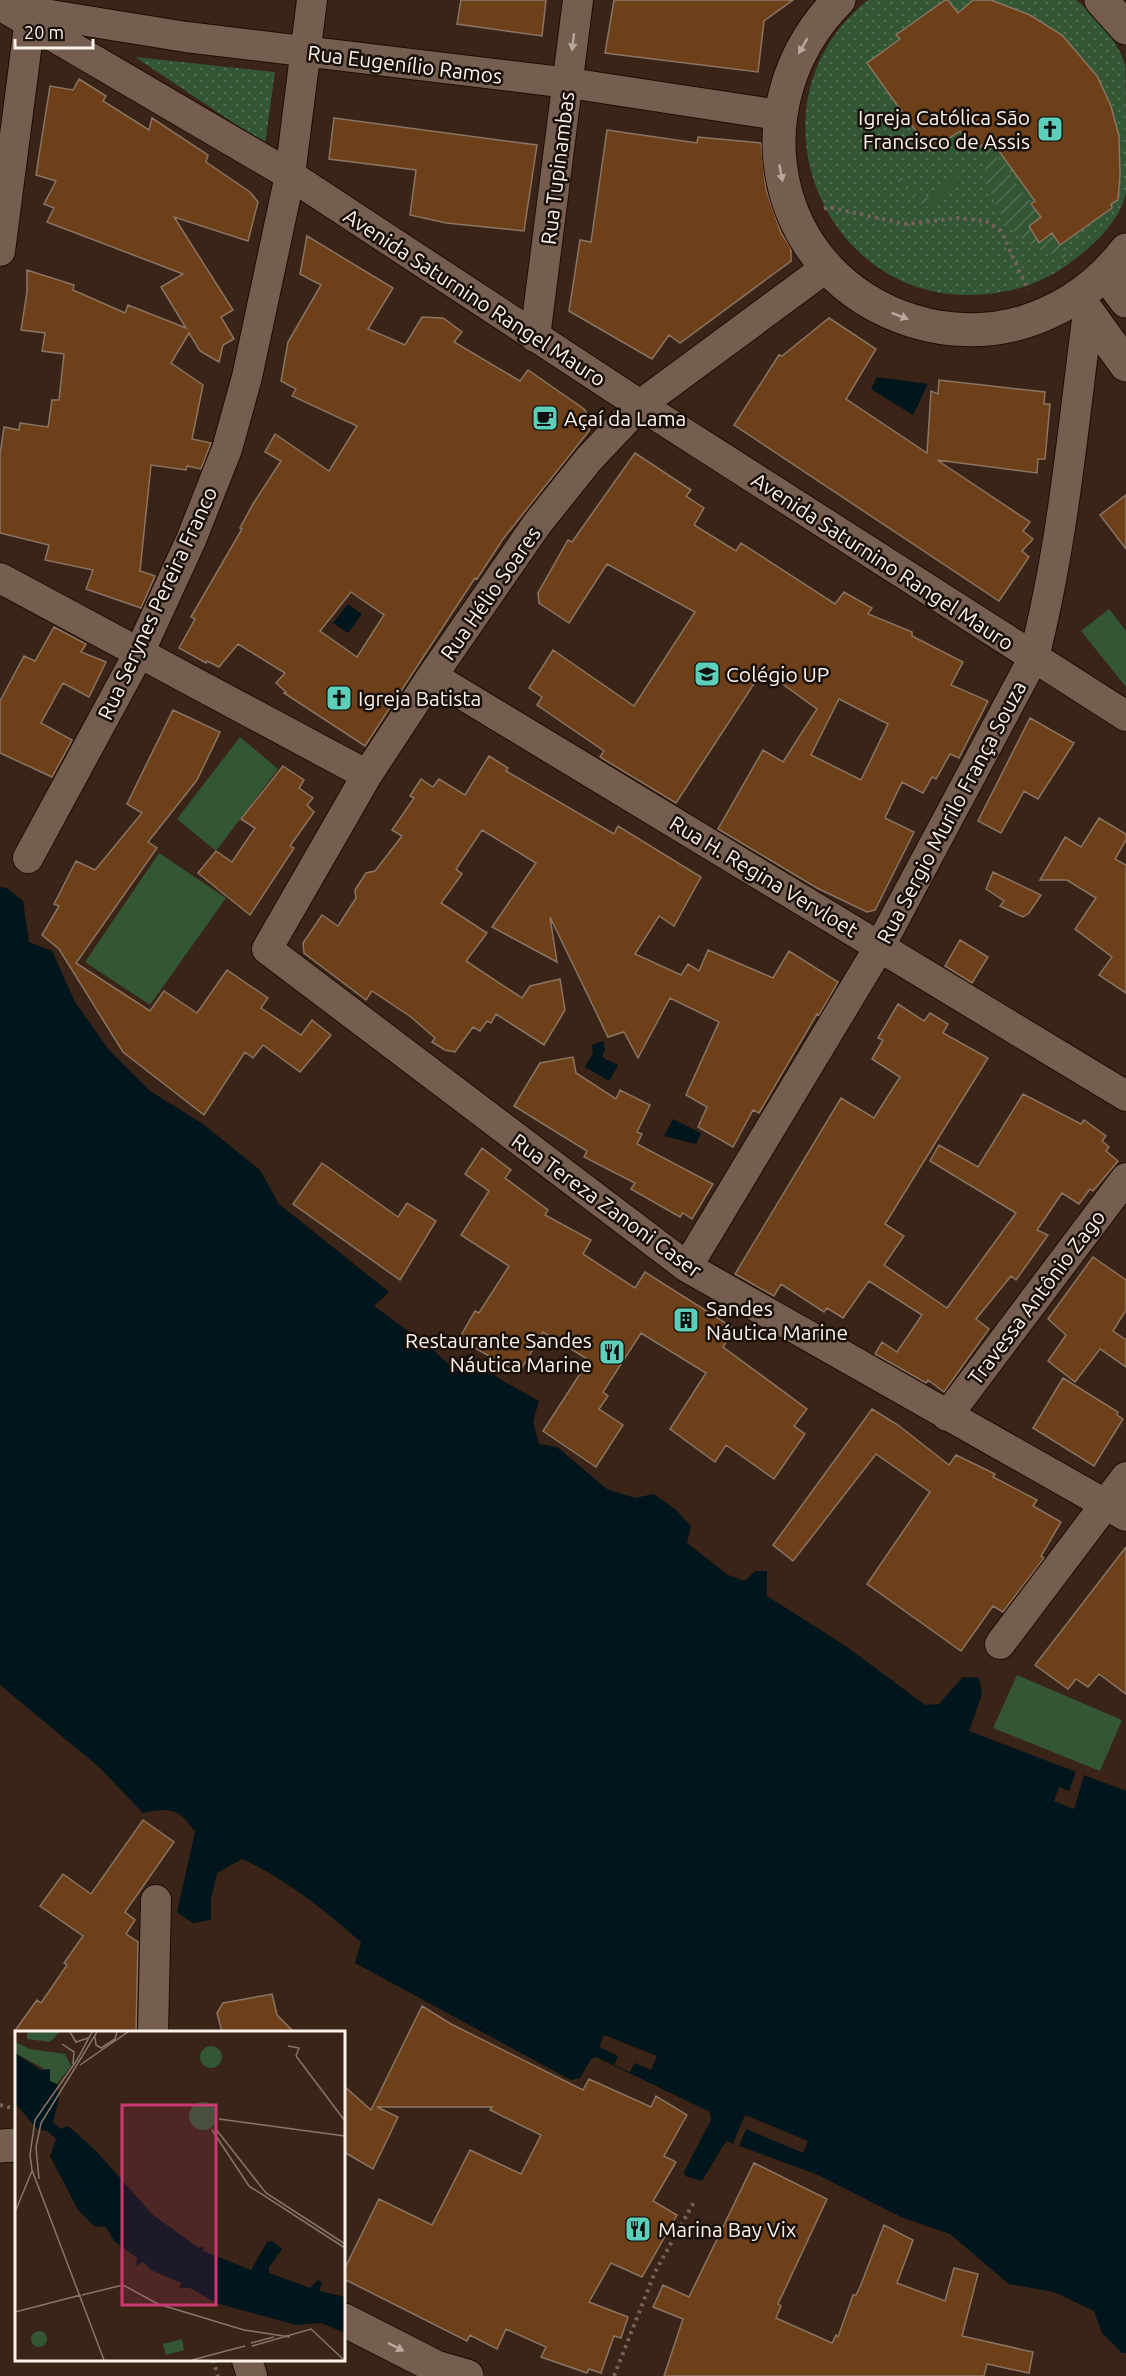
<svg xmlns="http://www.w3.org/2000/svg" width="1126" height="2376" font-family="Ubuntu,sans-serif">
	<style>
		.park { fill: url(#park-dots) }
		.garden { fill: url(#garden-furrows) }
		.pitch { fill: #335635 }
		.water { fill: #00151c }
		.pier { fill: #392417 }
		.building { fill: #6d4019; stroke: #8a7463; stroke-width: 1.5; fill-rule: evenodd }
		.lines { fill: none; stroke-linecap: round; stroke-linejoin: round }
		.minor-casing { stroke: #1f0d03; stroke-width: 32 }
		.tertiary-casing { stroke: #1f0d03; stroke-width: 35 }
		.path { stroke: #756357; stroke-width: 4; stroke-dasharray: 3 4.5; stroke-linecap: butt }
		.minor { stroke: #755e4f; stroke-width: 30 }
		.tertiary { stroke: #755e4f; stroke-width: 33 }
		.oneway { fill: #b9a89d }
		.labels { text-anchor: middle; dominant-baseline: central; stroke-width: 5; stroke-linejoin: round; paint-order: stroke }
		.street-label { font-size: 21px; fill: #fdf2eb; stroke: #19100a }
		.poi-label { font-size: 21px; fill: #fdf2eb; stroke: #19100a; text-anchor: start }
		.inset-road { fill: none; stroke: #87766c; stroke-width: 1.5 }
		.view { fill: #cb3971; fill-opacity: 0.15; stroke: #cb3971; stroke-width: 3 }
		.inset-edge { fill: none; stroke: #fdf2eb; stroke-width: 3 }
	</style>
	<defs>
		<pattern id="park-dots" width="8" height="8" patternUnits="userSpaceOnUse" patternTransform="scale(1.5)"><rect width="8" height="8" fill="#335635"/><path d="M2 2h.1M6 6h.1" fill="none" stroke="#516f52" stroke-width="1.8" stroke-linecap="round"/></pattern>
		<pattern id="garden-furrows" width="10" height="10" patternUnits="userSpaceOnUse" patternTransform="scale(1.5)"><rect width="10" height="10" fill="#335635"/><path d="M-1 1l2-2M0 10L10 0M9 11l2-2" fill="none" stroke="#516f52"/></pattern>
	</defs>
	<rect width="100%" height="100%" fill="#392417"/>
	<path class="park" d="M868,0h208c20,16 41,40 49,64 1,17 1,67 1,87 0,13 0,28 0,41 -5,29 -36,57 -59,73 -23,17 -51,26 -79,29 -164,18 -249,-192 -120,-294z
		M135,57l140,15 -10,72z"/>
	<path class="garden" d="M987,142l84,119c-18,-7 -40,-13 -55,-27 -22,-20 -36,-63 -29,-92z
		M957,171l2,4 -19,24 -13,8 -11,-5 -18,-21v-4h3l15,18 14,2z"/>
	<path class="pitch" d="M1109,609l17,22v56l-45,-56z
		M240,737l38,32 -62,82 -39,-32z
		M159,853l67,45 -76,107 -65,-43z
		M1017,1675l105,45 -22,51 -107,-43z"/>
	<path class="water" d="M877,377l51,7 -15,31 -42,-26z
		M348,604l14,10 -14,19 -15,-10z
		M0,887l7,1 16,13 6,41 23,9 23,51 34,48 41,41 53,33 57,46 19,34 110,88 -15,14 53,39 30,26 11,-17 33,26 38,21 -6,20 6,23 18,3 50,42 28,9 19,-4 21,15 16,17 -4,17 41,32 17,6 10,-10h12v25l80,51 78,58 14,-1 24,-27 16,1 3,16 -13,37 157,60v562h-4l-20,-20 -8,-22 -40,-19 -45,-8 -59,-50 -49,-17 -83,-42 -92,-34 -24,40 -17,-5 -1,-4 27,-52 -1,-8 -114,-55 -5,2 -11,19 -9,2 -216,-117 6,-21c-37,-32 -74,-63 -119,-83l-25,14 -6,26v21l-18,3 -16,-11 18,-80c-16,-24 -25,-25 -52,-19l-44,-46 -99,-82z
		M603,1041l2,8 -3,8 16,8 -9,16 -24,-14 8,-14 -1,-8z
		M673,1119l28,14 -5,11 -32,-8z"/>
	<path class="pier" d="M1077,1769l8,3 -11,37 -20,-8 5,-14 10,4z
		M604,2035l53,21 -6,14 -16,-7 -5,9 -16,-7 4,-9 -19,-9z
		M745,2115l63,26 -5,12 -57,-24 -7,17 -6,-3z"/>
	<path class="building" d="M461,0h85l-4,36 -85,-12z
		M614,0h179l-29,21 -6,51 -153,-19z
		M945,0h3l10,13 15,-13h18l39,15 32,20 35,41 14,30 8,30 1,39 -2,25 -7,4 1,4 -52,37 -8,-12 -13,10 -10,-17 12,-9 -10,-13 4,-3 -44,-61 -17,10 -14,-19 -30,20 -63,-88 33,-24 -4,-4z
		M79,79l27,17 -3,5 46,29 3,-12 56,37 -2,7 44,30 8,10 -10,39 -74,-24 59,93 -12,7 13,22 -11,6 -4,17 -19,-11 -11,-18 -18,30 32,22 -11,54 19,4 -10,26 -14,-3 -1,4 -35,-5 -11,106 15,5 -14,32 -55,-19 7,-19 -48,-10 4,-15 -49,-12v-78l4,-28 15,3 1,-7 28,4 4,-27h7l5,-46 -22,-3 3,-18 -24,-3 6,-38v-22l47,15 -1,5 52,23 3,-8 58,23 -25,-41 22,-13 -136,-52 7,-14 -10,-4 12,-23 -20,-6 14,-89 23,4z
		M334,118l203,27 -13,86 -78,-8 -36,-8 6,-45 -87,-11z
		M607,130l90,13 1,-6 63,6 5,46 15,44 10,15v13l-111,82 -11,-8 -17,24 -83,-48 11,-71 11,2z
		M307,236l86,52 -25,41 37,16 17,-28 21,1 19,14 -8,10 66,39 8,-11 56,39 7,11 -2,11 -86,108 -26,40 -2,-1 -110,168 -81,-53 2,-1 -10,-9 9,-10 -47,-29 -19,23 -12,-6 -1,2 -27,-15 16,-29 -4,-2 51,-88 -2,-1 13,-24 28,-43 -16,-9 10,-18 54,37 28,-45 -65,-30 4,-7 -15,-8 7,-39 33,-57 -21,-11zM351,592l33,23 -27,42 -37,-26z
		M829,318l47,31 -30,50 81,54 4,-62 7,3 1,-14 106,12 -1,12h6l-5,55h-7l-1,14 -100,-13 93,62 -7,9 10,8 -11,12 7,6 -30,44 -265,-176 45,-70 3,1z
		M635,453l56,37 -5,6 18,12 -10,17 42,26 5,-8 94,61 9,-12 28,16 -4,6 44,18v4l51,26 -12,23 37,16 -29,57 -9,-4 -14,25 -4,-2 -9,16 -21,-11 -17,36 29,14 -39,78 -8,2 -50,-24 -99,-59 45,-79 20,12 34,-53 -54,-39 -87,133 -76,-46 4,-6 -67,-46 5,-8 -13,-9 24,-38 81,56 61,-94 -88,-48 -38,59 -30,-20 -1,-10 30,-53 4,2zM839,699l49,25 -27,56 -50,-25z
		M1126,495v54l-26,-34z
		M54,627l32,17 -5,8 25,10 -17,35 -26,-14 -22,40 31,17 -20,37 -52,-24v-52l24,-45 11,5z
		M173,710l47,22 -23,48 -49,62 9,6 -81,115 74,48 14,-20 33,22 30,-43 41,28 -7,10 40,27 11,-15 19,15 -31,37 -37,-27 -10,13 -8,-6 -41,63 -81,-63 -64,-103 -17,-14 17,-29 -5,-2 22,-43 19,9 47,-57 -15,-9z
		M1030,718l44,25 -36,56 -14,-8 -23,42 -23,-12z
		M489,756l19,12 -2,3 108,63 4,-8 83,51 -27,49 -15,-10 -24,38 46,21 7,-11 11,7 9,-21 65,28 16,-27 49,31 -19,33 -2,-1 -58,99 -6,-3 -20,37 -35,-20 9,-20 -21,-12 33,-73 -49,-24 -32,60 -14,-26 -16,5 -58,-120 7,45 -65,-35 44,-64 -54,-33 -26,39 6,5 -21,29 46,30 -21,28 56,37 8,-12 30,-7 5,31 -21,35 -48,-31 -5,9 -4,-2 -7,10 -7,-4 -18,25 -10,-2 -13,-8 3,-4 -24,-21 -39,-26 -6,9 -62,-47 -1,-10 19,-28 16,11 18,-28 -1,-8 11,-17 9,-2 27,-35 -10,-6 22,-32 -4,-2 11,-17 12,8 6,-8 26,16z
		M283,766l21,14 -5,8 14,10 -6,7 7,7 -24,34 4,2 -44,67 -52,-42 18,-22 16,11 23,-34 -14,-9z
		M1099,818l27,16v6l-11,19 11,6v128l-27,-18 13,-18 -37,-28 21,-31 -29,-18h-27l25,-43 16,10z
		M993,872l48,23 -12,18 -6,4 -23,-11 4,-5 -18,-12z
		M960,940l28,17 -16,26 -27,-17z
		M898,1004l26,17 6,-8 18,11 -5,9 45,25 -103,166 19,12 -20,29 63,43 69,-95 -86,-52 9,-16 39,22 45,-73 58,30 3,-4 22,16 -4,5 7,6 -3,4 12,10 -25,30 -3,-2 -11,15 -17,-11 -25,37 11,5 -32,45 -5,-4 -35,43 13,10 -45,63 -16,-12 -2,3 -51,-29 7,-12 15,10 25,-37 -53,-34 -26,37 -16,-10 -3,4 -43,-28 -7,12 -39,-22 106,-176 33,20 26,-41 -28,-18 11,-19 -5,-2z
		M573,1057l3,16 40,26 4,-9 30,15 -13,27 5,2 -5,10 76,40 -21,35 -9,-6 -3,4 -49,-28 4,-6 -51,-26 3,-6 -73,-45 26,-43z
		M482,1148l29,22 -6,8 43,32 -3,5 46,25 -8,14 52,34 10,-16 90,57 -12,18 84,62 -13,17 11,8 -31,45 -48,-34 -11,17 -45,-33 36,-56 -65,-40 -38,59 5,4 -9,13 24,16 -27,42 -53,-36 46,-71 -46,-28 -24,41 -60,-34 16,-28 4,2 30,-47 -48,-31 28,-44 -24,-17z
		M322,1163l76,54 9,-14 29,18 -36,59 -107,-76z
		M1093,1257l33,23v30l-13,21 13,9v27l-26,-18 -25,33 -27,-21 18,-26 -18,-16z
		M1063,1378l55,34 -1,3 6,4 -29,47 -61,-38z
		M872,1409l26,16 51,40 7,-10 39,19 -2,3 44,23 -4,6 28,16 -20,34 3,2 -41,54 -10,-6 -32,45 -94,-67 63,-92 -54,-38 -83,107 -20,-16z
		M1126,1547v147l-27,-20 -11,13 -12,-8 -8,10 -33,-24z
		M143,1820l31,22 -49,70 10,8 -9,14 12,8 -2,90h-122l23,-32 4,3 26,-38 -3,-2 19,-27 -43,-30 23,-32 28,20z
		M272,1994l5,21 17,17h-72l-5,-19 6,-10z
		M422,2006l29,18 132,66 6,-11 62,28 5,-11 31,19 -23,41 12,6 -23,39 24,14 -35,62 -31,-14 -22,39 39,15 -7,21 -7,-2 -13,37 -12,-4 -2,4 -46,-16 5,-10 -40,-18 -9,20 -27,-14 -3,6 -123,-62v-9l35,-71 53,26 38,-75 51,24 20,-39 -51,-25 2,-3h-115l21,10 -25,52 -29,-17v-66l27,24z
		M754,2163l73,36 -49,105 3,2 -5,12 56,25 4,-8 2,2 15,-42h3l4,-8 24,-62 29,15 -16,43 48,18 9,-33 24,6 -16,62 71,16 -4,21 -42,-9 -3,12h-320l19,-57 -30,-12 10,-22 26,12z"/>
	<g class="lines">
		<g class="minor-casing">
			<path id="minor" d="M0,5l290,170 350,230 486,311
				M31,12l155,25 383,46 210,32
				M0,251l32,-247
				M827,267l-187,138 -51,54 -52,65 -105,152 -65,99 -100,174 420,318 439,249
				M535,337l43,-337
				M0,578l367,197
				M432,676l694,420
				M28,858l111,-205 52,-113 36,-91 20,-72 43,-202 22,-175
				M687,1267l193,-321 154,-289c29,-113 39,-230 54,-345
				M947,1416l179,-238
				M1000,1644l126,-167
				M153,2032l3,-132
				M247,2360l5,16"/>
		</g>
		<g class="tertiary-casing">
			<path id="tertiary" d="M839,0c-103,104 -70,276 74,321 35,11 75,12 111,1 41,-13 76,-38 102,-72
				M1101,0l25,28
				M1106,274l20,27
				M1077,297l49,68
				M0,2146l16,-1
				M344,2320l92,47 31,9"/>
		</g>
		<path class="path" d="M824,209l4,-2 77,17 52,-6 29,3 15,10 27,59
			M0,2105l16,4
			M213,2360l5,16
			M614,2376l41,-104 39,-70"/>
		<use href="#minor" class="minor"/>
		<use href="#tertiary" class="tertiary"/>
	</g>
	<defs><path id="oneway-solid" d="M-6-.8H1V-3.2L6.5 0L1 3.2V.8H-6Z" transform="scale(1.5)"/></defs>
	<g class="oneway">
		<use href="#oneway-solid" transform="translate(573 42) rotate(97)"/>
		<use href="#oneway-solid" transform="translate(803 46) rotate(120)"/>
		<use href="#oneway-solid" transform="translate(781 173) rotate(79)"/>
		<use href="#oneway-solid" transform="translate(900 316) rotate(21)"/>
		<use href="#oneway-solid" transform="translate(396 2347) rotate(27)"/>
	</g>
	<defs>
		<g id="church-square" transform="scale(1.35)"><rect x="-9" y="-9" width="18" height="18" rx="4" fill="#5dceb9" stroke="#19100a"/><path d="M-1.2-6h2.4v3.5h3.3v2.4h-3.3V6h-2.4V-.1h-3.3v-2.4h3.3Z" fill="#111"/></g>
		<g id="cafe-square" transform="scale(1.35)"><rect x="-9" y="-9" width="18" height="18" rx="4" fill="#5dceb9" stroke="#19100a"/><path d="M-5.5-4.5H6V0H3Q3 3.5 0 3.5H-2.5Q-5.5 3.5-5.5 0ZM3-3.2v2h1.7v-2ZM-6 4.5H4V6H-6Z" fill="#111"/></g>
		<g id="school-square" transform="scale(1.35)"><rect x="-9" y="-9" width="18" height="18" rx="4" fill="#5dceb9" stroke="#19100a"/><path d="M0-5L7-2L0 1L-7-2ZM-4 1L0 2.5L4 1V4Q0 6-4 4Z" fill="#111"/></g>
		<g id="building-square" transform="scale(1.35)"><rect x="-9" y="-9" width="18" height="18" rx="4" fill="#5dceb9" stroke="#19100a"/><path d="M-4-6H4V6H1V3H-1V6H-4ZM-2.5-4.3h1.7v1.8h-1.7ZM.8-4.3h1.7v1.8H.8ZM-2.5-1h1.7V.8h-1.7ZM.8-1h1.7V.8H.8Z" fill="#111"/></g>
		<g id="restaurant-square" transform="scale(1.35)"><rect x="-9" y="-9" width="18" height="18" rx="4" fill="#5dceb9" stroke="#19100a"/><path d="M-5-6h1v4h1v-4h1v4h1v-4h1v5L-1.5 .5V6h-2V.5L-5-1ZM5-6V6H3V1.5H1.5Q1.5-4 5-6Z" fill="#111"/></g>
	</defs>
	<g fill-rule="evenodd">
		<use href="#church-square" x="1050" y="129"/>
		<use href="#cafe-square" x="545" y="418"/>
		<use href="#school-square" x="707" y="674"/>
		<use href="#church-square" x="339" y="698"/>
		<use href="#building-square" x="686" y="1320"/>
		<use href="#restaurant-square" x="612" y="1352"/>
		<use href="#restaurant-square" x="638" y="2229"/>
	</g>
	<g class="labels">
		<g class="street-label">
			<text transform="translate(405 64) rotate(7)">Rua Eugenílio Ramos</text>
			<text transform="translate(557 168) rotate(-83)">Rua Tupinambas</text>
			<text transform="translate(475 297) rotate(33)">Avenida Saturnino Rangel Mauro</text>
			<text transform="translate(883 561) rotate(33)">Avenida Saturnino Rangel Mauro</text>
			<text transform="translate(490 593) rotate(-55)">Rua Hélio Soares</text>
			<text transform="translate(157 603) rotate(-65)">Rua Serynes Pereira Franco</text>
			<text transform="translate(951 812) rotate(-62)">Rua Sergio Murilo França Souza</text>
			<text transform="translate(764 876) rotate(31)">Rua H. Regina Vervloet</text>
			<text transform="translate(607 1205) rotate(36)">Rua Tereza Zanoni Caser</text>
			<text transform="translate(1036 1297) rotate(-53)">Travessa Antônio Zago</text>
		</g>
		<g class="poi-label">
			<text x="1030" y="117" text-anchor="end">Igreja Católica São<tspan x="1030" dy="24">Francisco de Assis</tspan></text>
			<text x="564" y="418">Açaí da Lama</text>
			<text x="726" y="674">Colégio UP</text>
			<text x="358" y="698">Igreja Batista</text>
			<text x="706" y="1308">Sandes<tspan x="706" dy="24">Náutica Marine</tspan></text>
			<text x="592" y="1340" text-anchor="end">Restaurante Sandes<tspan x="592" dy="24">Náutica Marine</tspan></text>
			<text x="658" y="2229">Marina Bay Vix</text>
		</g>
	</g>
	<g transform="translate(15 2031)">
		<rect width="330" height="330" fill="#392417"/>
		<path d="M0,11l15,7 35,5 6,12 -15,19 -6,-4v-9l-35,-19z" fill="#335635"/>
		<path d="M174 85a14 14 0 1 1 28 0a14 14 0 1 1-28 0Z" fill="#335635"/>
		<path d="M12,1h33l-10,10 -23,-3zM185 26a11 11 0 1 1 22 0a11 11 0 1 1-22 0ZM16 308a8 8 0 1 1 16 0a8 8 0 1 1-16 0ZM167,308l2,11 -18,5 -3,-11z" fill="#335635"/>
		<path d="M0,22l26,17 9,-1v12l7,3 2,15 -6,23 8,7 6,-3 6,4 23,21 57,64 46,33 5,-2 -1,5 48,19 16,-28 5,-1 10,8 -13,18v6l41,15 8,-8 4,3 -3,8 26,6v36l-24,-10 -25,2 -80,-22 -26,-15h-11l2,-5 -30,-13 -8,-8 -7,4 1,-8 -23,-17 -8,-14 -12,-1 -16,-16 -28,-54 6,-17 -9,-8 -10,-2 -22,-26z" fill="#00151c"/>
		<path class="inset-road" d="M55,1l6,10 12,-4M77,1l-15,28 -42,60 -5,35 2,15 72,190M80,6l1,8 5,3 14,-9 2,-7M47,13l12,8 -1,12M273,15l11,2 -3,8M281,25l49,65M65,34l48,-33M204,88l126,17M200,97l51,65 79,51M197,99l37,56M24,148l-3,-32 5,-24 56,-91M234,155l96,62M0,181l17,-41M67,264l41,-10 35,19 86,26 46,7M0,281l66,-17M236,312l23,-6M237,315l59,-17 33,31M177,329l53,-14"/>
		<path class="view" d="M107,74h94v200h-94z"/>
		<rect width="330" height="330" class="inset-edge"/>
	</g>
	<path d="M15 39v9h78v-9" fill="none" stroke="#fdf2eb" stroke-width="3"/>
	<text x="24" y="39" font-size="18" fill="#fdf2eb" stroke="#19100a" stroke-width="4.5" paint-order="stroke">20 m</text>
</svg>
